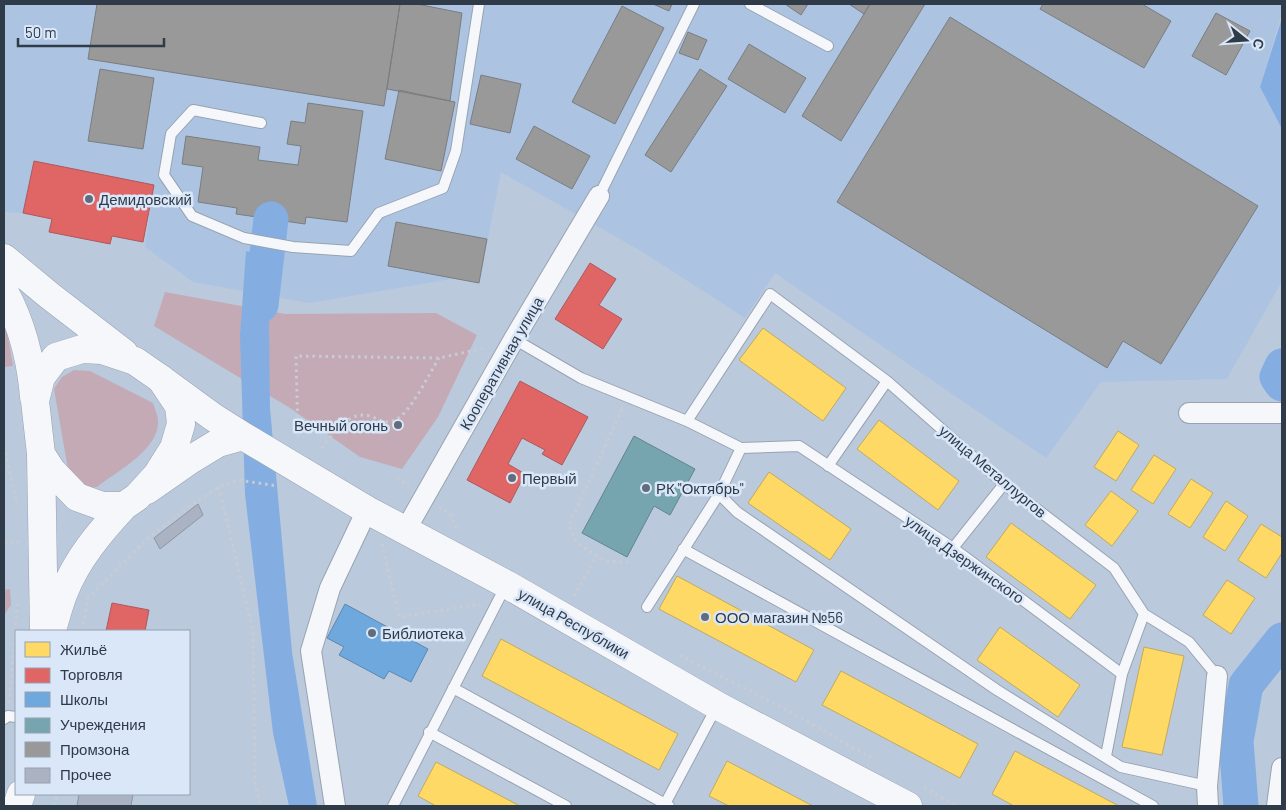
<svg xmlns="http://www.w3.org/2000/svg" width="1286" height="810" font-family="Barlow,sans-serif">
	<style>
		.built { fill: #acc4e2 }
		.green { fill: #c4aab5 }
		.water { fill: #84aee2 }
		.homes { fill: #ffd966; stroke: #c1aa5d }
		.shops { fill: #e06666; stroke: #ab595d }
		.schools { fill: #6fa8dc; stroke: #5c87b0 }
		.public { fill: #76a5af; stroke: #618590 }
		.industry { fill: #999; stroke: #7a7d81 }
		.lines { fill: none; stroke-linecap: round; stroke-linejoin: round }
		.river { stroke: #84aee2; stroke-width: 35 }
		.building { fill: #abb3c3; stroke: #8d95a4 }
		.lane-casing { stroke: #98a3b1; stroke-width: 12 }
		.street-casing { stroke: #98a3b1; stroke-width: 22 }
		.secondary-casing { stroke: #98a3b1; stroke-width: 29 }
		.primary-casing { stroke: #98a3b1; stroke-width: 29 }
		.path { stroke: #c9ccd2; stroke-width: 3; stroke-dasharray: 2.5 4; stroke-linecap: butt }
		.lane { stroke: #f5f7fa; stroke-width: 10 }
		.street { stroke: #f5f7fa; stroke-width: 20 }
		.secondary { stroke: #f5f7fa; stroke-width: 28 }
		.primary { stroke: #f5f7fa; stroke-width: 28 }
		.poi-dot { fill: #616d7c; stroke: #d9e7f9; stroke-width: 2 }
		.labels { text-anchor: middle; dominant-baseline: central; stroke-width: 5; stroke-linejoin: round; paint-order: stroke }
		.poi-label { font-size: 15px; fill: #303b49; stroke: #d9e7f9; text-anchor: start }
		.street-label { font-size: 15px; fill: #303b49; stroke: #d9e7f9 }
	</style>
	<rect width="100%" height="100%" fill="#bbc9dc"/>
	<path class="built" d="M4,4h1278v9l-22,74 22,42v152l-55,98 -126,3 -55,76 -271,-185 -30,45 -104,-67 -140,-79 -20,102 -172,29 -116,-21 -48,-35 9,-62 -120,-24 -11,52 -19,-1z"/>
	<path class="green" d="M165,292l120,22 151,-1 41,22 -39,82 -36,52 -42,-12 -70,-49 -136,-82z
		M4,315l9,51 -9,1z
		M74,370l16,1 63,32c2,6 5,13 5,18 1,29 -41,50 -61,66l-11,1 -17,-13 -15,-86 8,-12z
		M10,589l1,16 -7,10v-25z"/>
	<path class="water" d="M1282,18v111l-22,-42z
		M246,251l30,7 -7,67 1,83 22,244 25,154h-28l-16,-73 -28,-239 -5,-158z"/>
	<path class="homes" d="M763,328l83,60 -23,33 -84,-61z
		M879,420l80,61 -21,29 -81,-61z
		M1118,431l21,14 -23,36 -22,-14z
		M1154,455l22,14 -23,35 -22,-14z
		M769,472l82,57 -21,31 -82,-57z
		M1191,479l22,14 -23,35 -22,-14z
		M1111,491l27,20 -26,35 -27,-21z
		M1226,501l22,15 -23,35 -22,-14z
		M1011,523l85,62 -26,34 -84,-62z
		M1261,524l21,13v16l-16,25 -28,-18z
		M677,576l137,74 -18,32 -137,-73z
		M1227,580l28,18 -24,36 -28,-19z
		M1000,627l80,58 -22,32 -81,-57z
		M501,639l177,95 -19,36 -177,-94z
		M1144,647l40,9 -22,99 -40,-8z
		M841,671l137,73 -18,34 -138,-73z
		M1015,751l104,55h-105l-22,-12z
		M727,761l86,45h-84l-20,-10z
		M436,762l84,44h-84l-18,-10z"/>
	<path class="shops" d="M34,161l120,24 -11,57 -31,-6 -2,8 -61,-12 3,-13 -29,-6z
		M590,263l26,16 -17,26 23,14 -19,30 -48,-30z
		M520,381l68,36 -26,48 -20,-11 3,-4 -23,-12 -14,26 17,10 -15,29 -43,-23z
		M112,603l37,7 -4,21h-39z"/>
	<path class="schools" d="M345,604l83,45 -17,33 -22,-11 -5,8 -45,-24 5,-8 -17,-9z"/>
	<path class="public" d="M634,436l61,33 -25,46 -16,-9 -27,51 -45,-24z"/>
	<path class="industry" d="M97,4h303l-16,102 -296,-47z
		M400,4h17l45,9 -12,88 -63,-12z
		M653,4h19l-3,7z
		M785,4h23l-7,11z
		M849,4h21l-6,10z
		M870,4h55l-84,137 -39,-25z
		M1043,4h99l29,17 -27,47 -104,-59z
		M622,6l42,22 -49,96 -43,-22z
		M1216,13l34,18 -24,44 -34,-19z
		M950,17l308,189 -97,158 -38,-23 -16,27 -270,-166z
		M688,32l19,8 -9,20 -19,-7z
		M749,44l57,34 -21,35 -57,-34z
		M100,69l54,9 -11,71 -55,-8z
		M700,69l27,17 -56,86 -26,-17z
		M481,75l40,9 -11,49 -40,-9z
		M399,90l56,12 -14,69 -56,-12z
		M308,103l55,8 -16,111 -41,-5 -1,7 -69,-10 1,-6 -39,-6 5,-35 -21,-3 4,-28 74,11 -2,13 40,5 3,-19 -14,-2 4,-23 14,2z
		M534,126l56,30 -18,33 -56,-30z
		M396,222l91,17 -8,44 -91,-17z"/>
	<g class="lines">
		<path class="river" d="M261,305l10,-86
			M1282,366l-5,11 5,7
			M1241,806l-5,-65 10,-56 36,-45"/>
	</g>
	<path class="building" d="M198,504l5,11 -43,34 -6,-11z
		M79,794h54l-2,12h-54z"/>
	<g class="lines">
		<g class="lane-casing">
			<path id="lane" d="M750,4l78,42
				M261,123l-68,-13 -22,24 -7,41 28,41 52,22 49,9 58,4 28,-38 64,-25 13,-37 23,-147
				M599,196l95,-192
				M514,339l67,39 106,43 54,27 58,-2 154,102 169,126 22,-60
				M687,421l83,-127 117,87 117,103 110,84 30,46 45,28 28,34
				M828,466l59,-85
				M719,494l18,18 260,178 124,77 86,19
				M953,548l51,-64
				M683,549l470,257
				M647,607l72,-113 22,-46
				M453,688l216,118
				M4,719l4,-3 8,1
				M429,732l137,74
				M1106,756l16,-82
				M665,804l52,-98
				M393,806l113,-221"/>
		</g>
		<g class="street-casing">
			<path id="street" d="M1189,413h93
				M405,531l109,-192 85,-143
				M335,806l-24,-155 19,-63 37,-78
				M1208,806l-1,-20 10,-110
				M1277,806l5,-38"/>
		</g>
		<g class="secondary-casing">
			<path id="secondary" d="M161,379l52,38 30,19 124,74 139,74 212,122 190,100
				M147,490l43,-30 28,-17 25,-7"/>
		</g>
		<g class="primary-casing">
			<path id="primary" d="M4,258l46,38 74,57
				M4,291c18,33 27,69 30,106
				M41,454l11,17 25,26 25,9h22l13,-9 20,-22 17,-27 7,-24 -2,-18 -18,-27 -26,-18 -33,-11 -20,-1 -26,8 -15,20 -6,24 6,53 3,177
				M52,630c4,-13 7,-26 12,-38 13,-33 36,-60 60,-86
				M17,806l4,-12"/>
		</g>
		<path class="path" d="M622,409l-53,116 7,17 15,10 15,9 26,2
			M298,437l-2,-81 143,2 46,-10
			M4,446l13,58
			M322,448c11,-14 26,-38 48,-32 9,3 15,9 25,4 15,-6 34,-46 44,-62
			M397,478l12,8
			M219,487l34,144 2,153 6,22
			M439,507l12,8 6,15
			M4,543l15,-2
			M382,544l17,73 81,-13
			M574,596l23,-41
			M82,631l6,-33 59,-59 50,-38 22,-14 19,-7 40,6
			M680,655l116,60 79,45
			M9,703l9,-103
			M924,788l33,18
			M55,806l2,-12"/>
		<use href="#lane" class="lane"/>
		<use href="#street" class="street"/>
		<use href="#secondary" class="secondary"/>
		<use href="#primary" class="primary"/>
	</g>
	<g class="poi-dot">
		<circle cx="89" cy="199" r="5"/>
		<circle cx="398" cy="425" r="5"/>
		<circle cx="512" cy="478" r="5"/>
		<circle cx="646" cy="488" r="5"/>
		<circle cx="705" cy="617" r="5"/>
		<circle cx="372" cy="633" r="5"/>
	</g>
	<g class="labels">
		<g class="poi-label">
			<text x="99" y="199">Демидовский</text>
			<text x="388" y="425" text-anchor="end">Вечный огонь</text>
			<text x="522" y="478">Первый</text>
			<text x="656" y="488">РК "Октябрь"</text>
			<text x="715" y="617">ООО магазин №56</text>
			<text x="382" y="633">Библиотека</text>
		</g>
		<g class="street-label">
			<text transform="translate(501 363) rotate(-60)">Кооперативная улица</text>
			<text transform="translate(993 471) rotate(40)">улица Металлургов</text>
			<text transform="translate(965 559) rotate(35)">улица Дзержинского</text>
			<text transform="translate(574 623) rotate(30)">улица Республики</text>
		</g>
	</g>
	<rect width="1286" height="810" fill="none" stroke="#303b49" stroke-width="10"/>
	<rect x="15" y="630" width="175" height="165" fill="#d9e7f9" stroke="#95a2b3"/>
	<rect x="25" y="642" width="25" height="15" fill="#ffd966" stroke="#95a2b3"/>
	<text x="60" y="655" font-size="15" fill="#303b49">Жильё</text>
	<rect x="25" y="668" width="25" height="15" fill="#e06666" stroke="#95a2b3"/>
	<text x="60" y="680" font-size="15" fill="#303b49">Торговля</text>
	<rect x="25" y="692" width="25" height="15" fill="#6fa8dc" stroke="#95a2b3"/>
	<text x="60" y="705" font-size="15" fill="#303b49">Школы</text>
	<rect x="25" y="718" width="25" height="15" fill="#76a5af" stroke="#95a2b3"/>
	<text x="60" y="730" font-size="15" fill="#303b49">Учреждения</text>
	<rect x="25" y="742" width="25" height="15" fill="#999999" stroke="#95a2b3"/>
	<text x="60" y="755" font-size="15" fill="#303b49">Промзона</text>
	<rect x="25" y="768" width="25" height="15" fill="#abb3c3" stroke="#95a2b3"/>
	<text x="60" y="780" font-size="15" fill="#303b49">Прочее</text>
	<g transform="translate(1246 40) rotate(107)" stroke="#d9e7f9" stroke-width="4" paint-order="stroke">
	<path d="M0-4L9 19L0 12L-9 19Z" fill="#303b49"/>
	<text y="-8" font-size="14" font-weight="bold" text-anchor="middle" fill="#303b49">С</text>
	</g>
	<path d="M18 38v8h146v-8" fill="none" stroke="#303b49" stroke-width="2.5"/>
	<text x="25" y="38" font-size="15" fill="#303b49" stroke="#d9e7f9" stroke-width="4" paint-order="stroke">50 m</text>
</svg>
